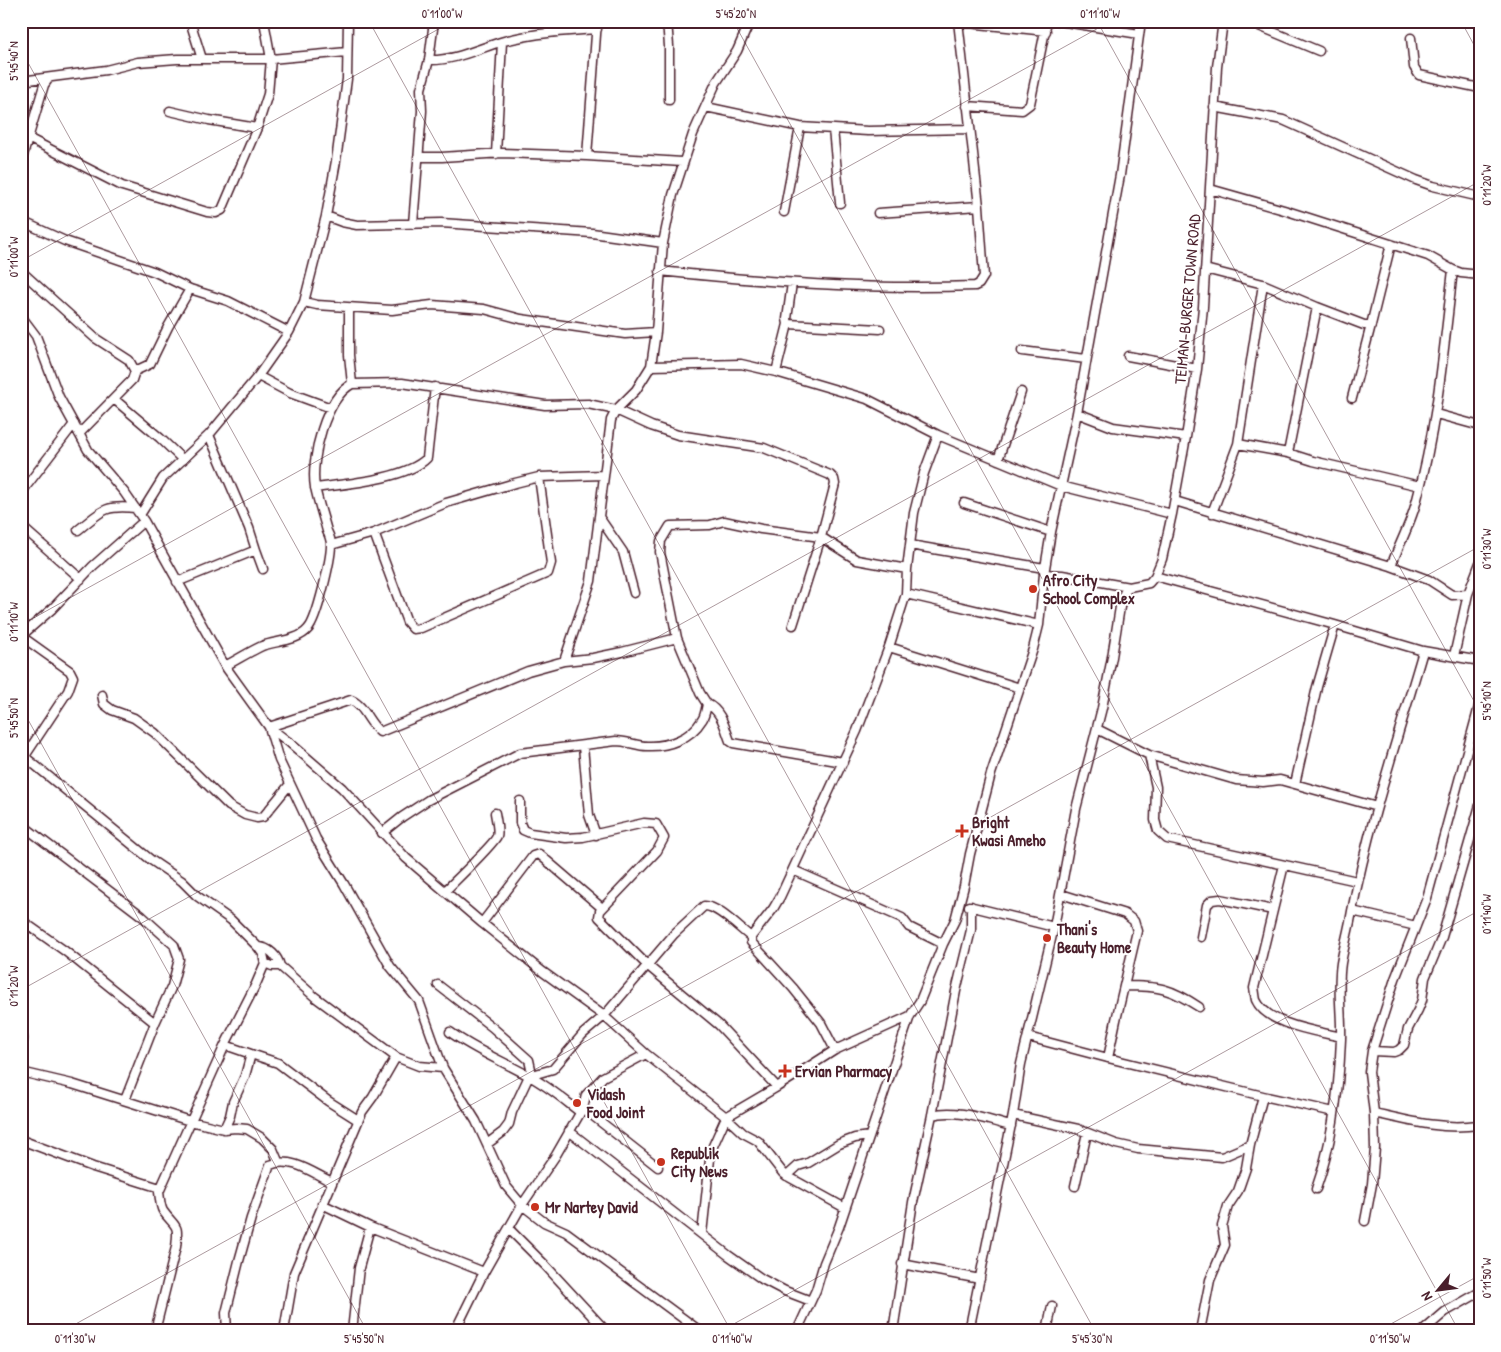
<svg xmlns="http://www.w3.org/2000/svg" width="1501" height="1352" font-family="'Patrick Hand',sans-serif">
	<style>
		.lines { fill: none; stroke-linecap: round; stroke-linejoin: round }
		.minor-casing { stroke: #4a1f2b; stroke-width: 11 }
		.minor { stroke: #fff; stroke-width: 8 }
		.ticks { fill: none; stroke: #4a1f2b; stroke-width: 1; stroke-opacity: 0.45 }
		.poi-dot { fill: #c8321e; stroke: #fff; stroke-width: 2 }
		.labels { text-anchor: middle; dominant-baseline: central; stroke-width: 4; stroke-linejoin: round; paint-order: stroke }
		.street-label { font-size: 16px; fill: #4a1f2b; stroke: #fff }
		.poi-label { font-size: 16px; font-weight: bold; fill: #4a1f2b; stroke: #fff; text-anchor: start }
		.neatline { fill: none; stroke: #4a1f2b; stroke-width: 2 }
		.ticks-label { font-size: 12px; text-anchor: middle; fill: #4a1f2b }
	</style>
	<rect width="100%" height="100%" fill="#fff"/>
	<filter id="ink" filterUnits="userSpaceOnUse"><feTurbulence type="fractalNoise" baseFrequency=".02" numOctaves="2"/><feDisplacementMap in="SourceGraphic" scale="10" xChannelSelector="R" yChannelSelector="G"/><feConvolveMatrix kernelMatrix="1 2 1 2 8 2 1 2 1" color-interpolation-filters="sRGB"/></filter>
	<g filter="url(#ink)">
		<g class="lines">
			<g class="minor-casing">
				<path id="minor" d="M190,21l12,38
					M667,21l2,25v54
					M1059,21l80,13
					M1247,21l72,30
					M958,22l88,9
					M1411,38l3,29 5,8 61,13
					M429,60c26,1 50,-12 75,-19 31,-8 61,-10 93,-12
					M21,81l85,-11 32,-8 39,-3h94l-7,-38
					M967,106l55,4 8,-6 17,-83
					M706,107l94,20 68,4 101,-2
					M1214,107l69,13 133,60 17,6 47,11
					M170,111l39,9 48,8
					M833,129l7,74
					M28,138l94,48 85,26 9,1 6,-3 35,-82 11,-34 3,-35 76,-7
					M496,154l6,-112
					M587,156l10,-135
					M418,157h24l60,-4 85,3 95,6
					M21,162l23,-77 5,-7
					M1210,189l74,21 144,46 25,14 8,3 19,2
					M784,212l16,-85
					M878,213l101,-7
					M326,216l16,6 15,3 84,-2 151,10 71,10
					M21,221l44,20 90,31 35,17 38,12 61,31
					M413,224l9,-113 -1,-22 8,-29 5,-39
					M1205,269l58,15 54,23 -29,146
					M21,271l74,67 34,22 6,11 -3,9 -53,54
					M660,271c104,11 210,19 315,15l4,-2 5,-8 -5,-70 -21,-185
					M792,283l-5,36 1,5 92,5
					M304,302l13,3 75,5 40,-5 52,4 37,10 104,15 31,-2
					M1317,307l47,18h7l20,-81
					M349,308v47l3,29
					M21,316l15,20 23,61 29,53 36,42 20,29 81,145 44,61 10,33 37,79 28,45 46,82 29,35 24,67 33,53 30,65 16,19 22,17 22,10 134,99
					M1022,351l64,8
					M1128,356l69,13
					M651,366l90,-2 35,8 91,27 71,36 123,51 111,28
					M135,371l15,-7 18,-37 22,-38
					M776,372l12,-48
					M258,376l31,-44 15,-30 22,-86 10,-55 11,-82 1,-58
					M1352,398l19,-73
					M114,399l46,39 23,22
					M1077,413l36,14 73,10
					M1436,414l44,12
					M209,435l40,93 7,22
					M1238,444l50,9 25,8 107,25
					M998,460l23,-68
					M315,488c29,-4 92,-9 112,-30l8,-71
					M21,493l53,-69
					M1175,501l216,65c8,-21 19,-41 25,-63 21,-76 28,-155 37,-233
					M964,503l87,29
					M1212,513l26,-69 25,-160
					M140,515l23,-37 46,-43 49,-59 32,17 41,15
					M599,517l24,35 11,41
					M21,526l60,53
					M78,530c24,-19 25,-25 57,-22
					M374,533l33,89 6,7 8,-1 127,-55 3,-10 -12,-86
					M331,545l43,-12 72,-30 69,-20 24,-6 65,-2
					M910,545l134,23
					M1391,566l38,14 23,15 16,-1 12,-31
					M1044,574l7,-42 26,-119 43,-238 21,-154
					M1155,576l180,49 88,26 57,10
					M177,582l79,-32 7,19
					M906,594l133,31
					M889,647l131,41
					M1454,656l14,-62
					M564,661l27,-80 20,-161 5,-10 20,-20 15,-24 5,-34 7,-89 10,-48 20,-61 23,-51 21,-32 13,-30
					M225,666c12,-6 24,-14 37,-20 14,-5 36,-5 46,-17 9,-9 23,-70 23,-84 0,-4 -2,-10 -4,-14 -4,-15 -9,-29 -12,-44 -5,-28 11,-90 37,-103l50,-1 143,22 43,-1 28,6 35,16 27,9 86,13 66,27 4,4 1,5 -14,53 -28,88
					M102,695l2,9 8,6 22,8 21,15 74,73 16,9 12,3 6,-1 27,-33
					M707,704c14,6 18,24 23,37l3,2 110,19
					M269,727l21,16 52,45 64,70 76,65 61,49 61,44 42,38 80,63 17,16 15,8 25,32 4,3 58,32
					M269,727l82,-27c14,6 17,23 29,32l148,-61 36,-10 29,-3 29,-6 55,-14
					M1097,729l52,26 87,25 27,2 17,-2 97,27
					M583,746l6,69 7,20
					M1149,755l7,32 -1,33 3,11 9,8 190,42
					M25,757l126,103 31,21 15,15 34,24 27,27 5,7 2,9 -9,21 -31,61 -66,147c1,6 1,14 4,19 13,18 16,11 13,36l-21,84
					M21,762l47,-71 5,-14 -3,-6 -49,-35 31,-27 41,-43 51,-45
					M1295,784l22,-97 18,-62
					M520,801v22l3,7 7,3 36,5 17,-1 61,-14 12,1 8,14 -7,13 -57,60 -1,6 48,48 72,60 58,62
					M21,824l121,92 32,29 5,14 -7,27 -17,37 -30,77
					M382,833l20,-16 26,-17 92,-47 96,-12c11,0 21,5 31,5 22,1 44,-8 55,-26 3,-4 4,-11 5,-16l-7,-11 -23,-55 -17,-86 1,-11 9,-15 40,-1 14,-4 37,8 60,8 36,23 50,9
					M1284,865l-30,123c1,4 1,8 2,12 11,25 61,31 85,37
					M793,870l109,48 7,9 34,17
					M445,891c8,-8 50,-48 52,-55 2,-6 -1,-16 -2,-23
					M1061,894l64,20 9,7 3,10 -21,89 -8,38
					M969,906l85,21
					M1352,911l64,15
					M21,920l44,31 90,72
					M482,923l51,-67 6,-2 63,54
					M751,937l22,-28 7,-12 77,-166 32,-84 17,-53 1,-25 7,-56 10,-40 14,-38
					M1201,937l6,-32 5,-5 8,-1 53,11
					M258,947c11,0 20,10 22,19
					M265,963l7,3h8l35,31 81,60
					M438,985l54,42 37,33 2,9 -2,7 -17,36 -3,12 -6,8 -16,12
					M1124,986c35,0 46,2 75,21
					M21,1022l2,17 -2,15
					M450,1032c25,18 52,29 79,44 19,10 34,23 51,36
					M1028,1037l80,21 155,38
					M1372,1051l22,1 5,-2 5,-5 4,-16 10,-19 4,-10 3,-22 17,-41 38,-132
					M251,1054l27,9 50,38 30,19
					M21,1072l51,12 118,37 34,8 12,-1 11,1 15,9 11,11 5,12
					M529,1076l24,-7 30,-35 21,-18 70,-82 30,-28c13,-1 36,23 47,31v5l42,46 28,35 14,27
					M583,1108l75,59
					M1374,1113c35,8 68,17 104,12l2,1
					M932,1115c25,-7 54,5 79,11
					M1013,1115l65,14 38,15 22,5 84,8 28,-12
					M224,1129l6,-13 3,-14 12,-26 6,-22 -26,-9
					M569,1131l159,124 34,24 23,12 26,10
					M21,1140l72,27 67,21
					M787,1176l11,-10 10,-3 31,-19 16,-6 14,-2
					M1075,1186l12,-53
					M1316,1189c17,-47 23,-101 25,-150 1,-25 -4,-50 0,-76 3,-17 8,-34 11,-52 17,-88 46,-174 71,-260
					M322,1204l48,23 114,45
					M1365,1221l7,-37 3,-36 -1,-35 -5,-41 3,-21 23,-72 32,-81 53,-195
					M509,1229l36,36 61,66
					M702,1234l8,-75 3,-13 13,-29 51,-30 58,-37 75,-34
					M902,1264l78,15
					M227,1331l-1,-18 13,-52 12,-43 19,-53c21,-9 43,8 62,17
					M284,1331l10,-58 68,-161 11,-15 23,-40 23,9 24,2
					M352,1331l7,-63 11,-41
					M455,1331l29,-59 38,-67 34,-50 27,-47 3,-13 17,-18 43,-23
					M797,1331l19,-41 8,-27 15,-36 71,-211 10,-15 23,-57 12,-24 9,-34 6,-32 21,-80 42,-125 6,-24 5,-51 18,1 67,12
					M893,1331l20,-129 19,-87 24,-124 15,-61v-24
					M969,1331l44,-216 8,-51 33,-137 22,-118 26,-101 10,-51 8,-50 4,-14 5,-6 20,-4 6,-7 7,-17 10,-45 14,-77 11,-68 6,-62 14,-240 6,-46
					M1047,1331l5,-25
					M1200,1331l10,-51 15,-35 -3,-19 6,-20 10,-15 8,-23 4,-23 13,-49 71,16
					M1423,1331l22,-19 35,-20"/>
			</g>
			<use href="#minor" class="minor"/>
		</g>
	</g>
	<path class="ticks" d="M369,21l726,1310M733,21l726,1310M1097,21l383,691M1461,21l19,35M21,50l710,1281M21,261l432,-240M21,625l1090,-604M21,707l346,624M21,990l1459,-809M63,1331l1417,-785M721,1331l759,-421M1378,1331l102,-56"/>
	<g class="poi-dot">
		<circle cx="1033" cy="589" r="5"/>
		<path d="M959.5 823.5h5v5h5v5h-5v5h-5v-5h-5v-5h5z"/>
		<circle cx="1047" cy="938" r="5"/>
		<path d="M782.5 1063.5h5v5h5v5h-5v5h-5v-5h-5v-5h5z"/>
		<circle cx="577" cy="1103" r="5"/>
		<circle cx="661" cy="1162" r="5"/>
		<circle cx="535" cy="1207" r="5"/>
	</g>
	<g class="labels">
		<g class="street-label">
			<text transform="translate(1187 299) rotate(-85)">TEIMAN-BURGER TOWN ROAD</text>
		</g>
		<g class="poi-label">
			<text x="1043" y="580">Afro City<tspan x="1043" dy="18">School Complex</tspan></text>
			<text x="972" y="822">Bright<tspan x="972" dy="18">Kwasi Ameho</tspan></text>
			<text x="1057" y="929">Thani's<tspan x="1057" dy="18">Beauty Home</tspan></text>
			<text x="795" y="1071">Ervian Pharmacy</text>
			<text x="587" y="1094">Vidash<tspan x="587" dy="18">Food Joint</tspan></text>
			<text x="671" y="1153">Republik<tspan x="671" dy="18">City News</tspan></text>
			<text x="545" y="1207">Mr Nartey David</text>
		</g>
	</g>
	<rect width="1501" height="1352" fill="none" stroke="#fff" stroke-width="55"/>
	<g transform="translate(1438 1290) rotate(241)" stroke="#ffffff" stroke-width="4" paint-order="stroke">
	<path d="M0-4L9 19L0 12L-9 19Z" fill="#4a1f2b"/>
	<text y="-8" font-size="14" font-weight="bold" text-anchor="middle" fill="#4a1f2b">N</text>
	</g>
	<rect x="28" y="28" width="1446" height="1296" class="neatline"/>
	<g class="ticks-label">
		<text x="442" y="18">0°11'00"W</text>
		<text x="736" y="18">5°45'20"N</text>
		<text x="1100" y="18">0°11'10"W</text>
		<text transform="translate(14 61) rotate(-90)" y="4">5°45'40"N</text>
		<text transform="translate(1487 185) rotate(-90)" y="4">0°11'20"W</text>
		<text transform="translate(14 257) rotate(-90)" y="4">0°11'00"W</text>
		<text transform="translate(1487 549) rotate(-90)" y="4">0°11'30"W</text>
		<text transform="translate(14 622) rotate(-90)" y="4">0°11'10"W</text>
		<text transform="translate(1487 701) rotate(-90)" y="4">5°45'10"N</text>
		<text transform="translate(14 718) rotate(-90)" y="4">5°45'50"N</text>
		<text transform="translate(1487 914) rotate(-90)" y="4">0°11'40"W</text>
		<text transform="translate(14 986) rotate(-90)" y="4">0°11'20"W</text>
		<text transform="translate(1487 1278) rotate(-90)" y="4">0°11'50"W</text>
		<text x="75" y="1343">0°11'30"W</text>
		<text x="364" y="1343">5°45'50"N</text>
		<text x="732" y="1343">0°11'40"W</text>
		<text x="1092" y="1343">5°45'30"N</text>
		<text x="1390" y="1343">0°11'50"W</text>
	</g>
</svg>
